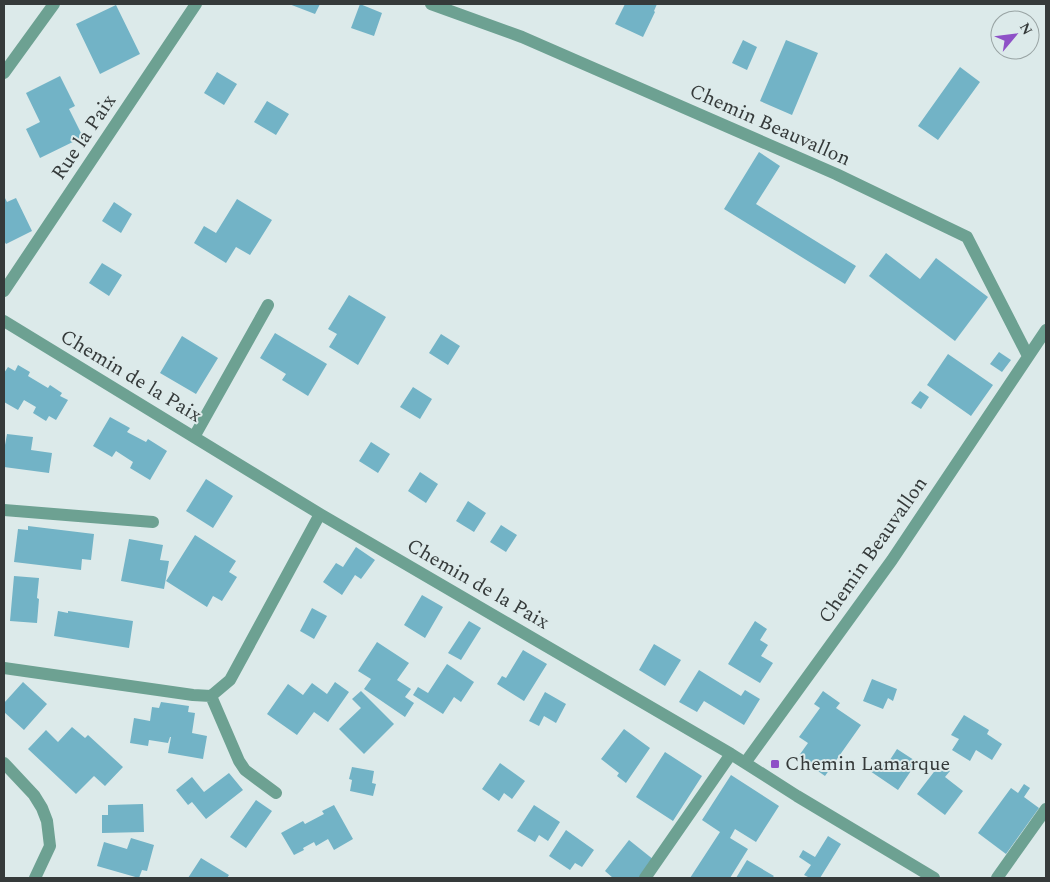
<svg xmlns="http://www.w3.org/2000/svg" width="1050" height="882" font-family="Spectral,serif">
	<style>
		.building { fill: #72b3c6 }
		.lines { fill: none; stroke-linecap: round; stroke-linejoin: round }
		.minor { stroke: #6da192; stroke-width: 12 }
		.poi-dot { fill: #8e51c7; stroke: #dceaea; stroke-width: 2 }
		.labels { text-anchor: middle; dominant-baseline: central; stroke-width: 4; stroke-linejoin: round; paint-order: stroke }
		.street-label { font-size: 20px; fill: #353a3a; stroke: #dceaea }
		.poi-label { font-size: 20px; fill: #353a3a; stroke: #dceaea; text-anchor: start }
	</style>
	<rect width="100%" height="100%" fill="#dceaea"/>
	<path class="building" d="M289,4h31l-5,10z
		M360,4l22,9 -8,23 -23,-8z
		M625,4h32l-3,7 1,1 -12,25 -28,-13z
		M116,5l24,49 -40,20 -24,-50z
		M743,40l14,7 -10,23 -15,-7z
		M786,40l32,13 -26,62 -32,-14z
		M960,67l20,15 -42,58 -20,-14z
		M217,72l20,12 -13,21 -20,-12z
		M60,76l15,30 -6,3 14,28 -43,21 -14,-29 14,-7 -14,-29z
		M267,101l22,13 -13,21 -22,-13z
		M759,152l21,14 -24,38 100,62 -11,18 -121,-75z
		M4,196l3,6 9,-4 16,33 -26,13 -2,-3z
		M237,199l35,21 -22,35 -14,-8 -10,16 -32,-20 10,-17 12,7z
		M114,202l18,12 -11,19 -19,-12z
		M886,253l34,26 16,-21 52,39 -33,44 -86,-65z
		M102,263l20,12 -13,21 -20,-13z
		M349,295l37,22 -28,48 -29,-18 8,-13 -9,-5z
		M275,333l52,31 -19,32 -26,-16 4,-6 -26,-16z
		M441,334l19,12 -12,19 -19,-12z
		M182,336l36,22 -22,36 -36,-21z
		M999,352l12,8 -9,12 -12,-8z
		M948,354l45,31 -22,31 -44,-31z
		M18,365l12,7 -2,4 20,12 2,-3 12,8 -2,3 8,4 -12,20 -7,-4 -3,5 -13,-8 3,-6 -12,-7 -6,10 -14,-8v-29l4,-6 7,4z
		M413,387l19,12 -12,20 -20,-12z
		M920,391l9,6 -8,12 -10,-6z
		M110,417l20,11 -3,4 19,10 2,-3 19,12 -17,29 -20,-12 3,-6 -17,-11 -4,6 -19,-11z
		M7,434l26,3 -2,13 21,3 -3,20 -45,-6v-22h1z
		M371,442l19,12 -12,19 -19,-12z
		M420,472l18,12 -12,19 -18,-12z
		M206,479l27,17 -20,32 -27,-17z
		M468,501l18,12 -12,19 -18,-11z
		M501,525l16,10 -11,17 -16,-10z
		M28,526l66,8 -3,26 -9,-1 -1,11 -67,-8 4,-33 10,1z
		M195,535l41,26 -7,11 8,5 -15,24 -9,-5 -6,11 -41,-26z
		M129,539l34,6 -3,15 9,1 -5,28 -43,-8z
		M356,547l19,13 -14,19 -6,-4 -13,20 -19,-13 13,-19 7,4z
		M14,576l25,2 -2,20 2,1 -2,24 -27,-2z
		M422,595l21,12 -18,31 -21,-13z
		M312,608l15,8 -13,23 -14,-8z
		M58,611l10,2v-2l65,10 -4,27 -75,-12z
		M469,621l12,7 -20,32 -13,-7z
		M755,621l12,8 -7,11 8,5 -7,11 12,7 -13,20 -32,-19z
		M377,642l32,21 -12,17 14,9 -6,8 9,6 -9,14 -41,-28 7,-10 -13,-8z
		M654,644l27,16 -16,26 -26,-16z
		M523,650l24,14 -23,37 -27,-17 5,-8 4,2z
		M447,664l27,18 -13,20 -7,-5 -11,17 -30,-19 5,-8 10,6z
		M699,670l42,26 4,-6 15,9 -16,26 -40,-24 -7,11 -18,-10z
		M872,679l25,10 -4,12 -5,-3 -5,11 -20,-8z
		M23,682l24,22 -23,26 -20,-18v-9z
		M335,682l14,10 -21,30 -14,-10 -17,23 -30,-21 21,-30 15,11 9,-12 15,11z
		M361,691l33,33 -30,30 -25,-25 22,-21 -9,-9z
		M823,691l17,12 -4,5 25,17 -36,51 -27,-19 10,-14 -9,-6 21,-29 -6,-4z
		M545,692l21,12 -10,19 -12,-7 -5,10 -10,-5z
		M161,702l28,4 -1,6 7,1 -3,20 15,3 -4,23 -35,-6 3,-16h-1l-2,6 -19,-3 -1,6 -18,-3 4,-25 16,3 2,-14 7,1z
		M964,715l25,15 -2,4 15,10 -10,16 -16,-10 -6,11 -18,-11 7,-11 -8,-4z
		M72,727l13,11 3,-3 35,32 -18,19 -11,-10 -18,18 -48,-45 18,-19 12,12z
		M624,729l26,19 -24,35 -9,-7 2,-3 -18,-14z
		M897,749l20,13 -19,28 -28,-19 7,-11 9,6z
		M665,752l37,24 -29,45 -37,-24z
		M500,763l25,18 -13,18 -8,-6 -5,8 -17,-12z
		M940,764l10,7 -5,6 18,14 -18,24 -28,-21z
		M352,767l22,4 -2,12 4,1 -3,12 -23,-5 2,-11 -3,-1z
		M229,773l14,17 -37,29 -14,-17 -4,3 -12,-15 16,-13 12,15z
		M731,775l48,31 -23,36 -21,-13 -5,9 18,11 -18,29h-40l30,-46 -18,-12z
		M1024,784l6,4 -6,9 15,11 -33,46 -28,-21 33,-45 7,5z
		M256,800l16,11 -26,37 -16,-11z
		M143,804l1,28 -42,1v-18h6v-10z
		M334,805l19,34 -19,11 -6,-11 -12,7 -2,-4 -11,6 1,2 -10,5 -13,-22 22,-12 2,3 19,-10 -2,-3z
		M534,805l26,17 -12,19 -9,-6 -4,7 -18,-11z
		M566,830l28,20 -12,17 -7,-4 -5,7 -21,-14z
		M828,836l13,8 -21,34h-10l-6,-3 7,-10 -12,-8 4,-7 12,7z
		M131,838l23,7 -7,26 -5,-1 -3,8 -42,-12 7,-24 23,7z
		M629,840l25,20 -14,18h-27l-8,-7z
		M201,858l28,17 -2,3h-39z
		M747,860l27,16 -2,2h-36z"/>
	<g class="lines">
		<path class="minor" d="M431,4l91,33 314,137 131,63 61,119
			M4,73l50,-69
			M4,291l192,-287
			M4,321l316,193 411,240 66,42 137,82
			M194,437l74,-132
			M4,510l149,12
			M4,668l189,27 18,1
			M4,763l30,32 8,13 5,13 3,25 -15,32
			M745,763l147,-203 154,-230
			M276,793l-31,-23 -6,-9 -28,-65 19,-16 90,-166
			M645,878l86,-124
			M997,878l49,-69"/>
	</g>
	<rect class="poi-dot" x="770" y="759" width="10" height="10" rx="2.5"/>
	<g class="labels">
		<g class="street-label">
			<text transform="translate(770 125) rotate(24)">Chemin Beauvallon</text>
			<text transform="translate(84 137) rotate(-56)">Rue la Paix</text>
			<text transform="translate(131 376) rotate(31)">Chemin de la Paix</text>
			<text transform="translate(873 550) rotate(-55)">Chemin Beauvallon</text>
			<text transform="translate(478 584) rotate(30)">Chemin de la Paix</text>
		</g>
		<g class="poi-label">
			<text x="785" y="764">Chemin Lamarque</text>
		</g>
	</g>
	<rect width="1050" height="882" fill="none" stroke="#353a3a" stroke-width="10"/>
	<g transform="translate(1015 35) rotate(61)"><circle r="24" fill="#dceaea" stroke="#99a4a4"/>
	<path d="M0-4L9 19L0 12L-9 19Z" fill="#8e51c7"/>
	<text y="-8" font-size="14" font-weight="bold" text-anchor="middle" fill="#353a3a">N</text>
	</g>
</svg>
